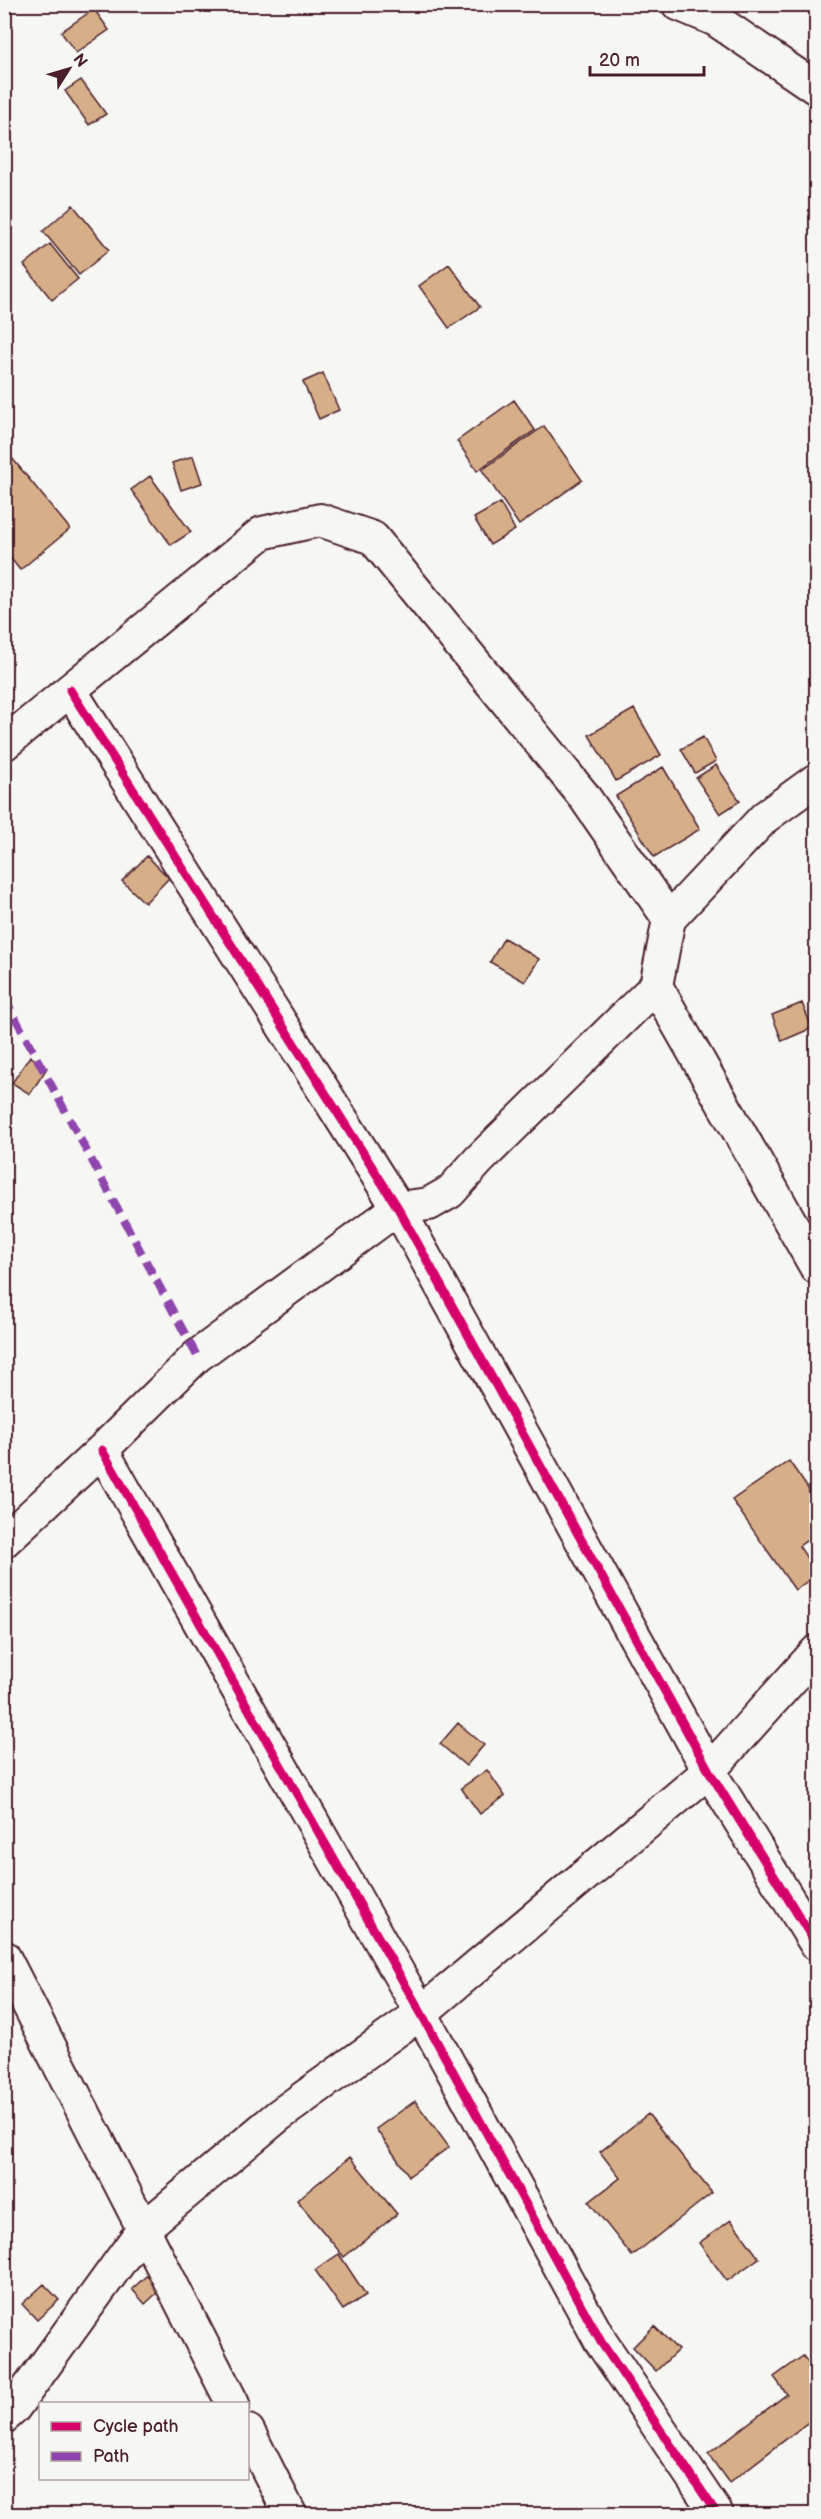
<svg xmlns="http://www.w3.org/2000/svg" width="821" height="2519" font-family="'Balsamiq Sans',sans-serif">
	<style>
		.building { fill: #d6ae88; stroke: #4a1f2b; stroke-width: 1.5 }
		.lines { fill: none; stroke-linecap: round; stroke-linejoin: round }
		.minor-casing { stroke: #4a1f2b; stroke-width: 36 }
		.minor { stroke: #f6f6f2; stroke-width: 32 }
		.quiet { stroke: #8e44ad; stroke-width: 8; stroke-dasharray: 15 8; stroke-linecap: butt }
		.cycleway-casing { stroke: #f6f6f2; stroke-width: 13 }
		.cycleway { stroke: #d6006c; stroke-width: 9 }
	</style>
	<rect width="100%" height="100%" fill="#f6f6f2"/>
	<filter id="ink" filterUnits="userSpaceOnUse"><feTurbulence type="fractalNoise" baseFrequency=".0167" numOctaves="2"/><feDisplacementMap in="SourceGraphic" scale="12" xChannelSelector="R" yChannelSelector="G"/><feConvolveMatrix kernelMatrix="1 2 1 2 8 2 1 2 1" color-interpolation-filters="sRGB"/></filter>
	<g filter="url(#ink)">
		<path class="building" d="M94,9l15,21 -33,23 -15,-21z
			M81,80l25,34 -17,11 -24,-34z
			M73,205l36,45 -30,25 -36,-44z
			M50,244l28,35 -26,21 -28,-35z
			M449,264l31,43 -31,21 -30,-42z
			M323,373l16,37 -20,9 -16,-37z
			M514,400l21,30 -58,41 -20,-30z
			M544,426l38,54 -63,45 -37,-55z
			M7,452l63,77 -50,41 -16,-20v-96z
			M193,456l9,27 -21,7 -9,-27z
			M150,476l41,56 -20,13 -40,-55z
			M500,503l15,27 -25,15 -16,-27z
			M634,709l27,46 -45,26 -27,-46z
			M703,737l13,24 -21,12 -14,-24z
			M716,765l24,36 -20,13 -24,-36z
			M663,767l37,62 -46,28 -38,-61z
			M147,856l22,22 -24,25 -23,-22z
			M504,938l35,21 -14,23 -35,-20z
			M802,1003l10,25 -30,13 -10,-26z
			M30,1056l17,12 -17,26 -18,-11z
			M789,1461l27,39v34l-17,12 17,26v3l-21,15 -63,-90z
			M816,1670v28l-13,-20z
			M458,1723l26,22 -18,21 -26,-22z
			M487,1770l18,26 -25,18 -19,-26z
			M415,2101l34,46 -40,29 -33,-47z
			M648,2114l64,79 -80,63 -43,-54 31,-24 -20,-26z
			M350,2157l47,57 -53,43 -47,-57z
			M731,2220l28,38 -32,23 -28,-38z
			M339,2254l27,41 -23,15 -28,-40z
			M157,2266l13,15 -25,23 -13,-15z
			M44,2284l15,16 -22,20 -15,-16z
			M654,2326l24,24 -22,21 -23,-24z
			M803,2356l13,18v45l-1,-2 -86,66 -21,-29 79,-60 -13,-17z"/>
		<g class="lines">
			<g class="minor-casing">
				<path id="minor" d="M678,4l38,16 100,68
					M70,690l328,518 311,563 107,173
					M4,744l258,-211 58,-13 53,18 210,257 86,124
					M656,986l160,281
					M102,1450l319,563 180,329 116,172
					M4,1541l98,-91 95,-94 201,-148 31,-4 21,-12 29,-32 177,-174 13,-67 96,-102 51,-37
					M4,1957l229,447
					M4,2417l10,-9 130,-180 134,-112 143,-103 288,-242 107,-119
					M248,2431l42,83"/>
			</g>
			<use href="#minor" class="minor"/>
			<path class="quiet" d="M4,997l193,359"/>
			<g class="cycleway-casing">
				<path id="cycleway" d="M70,690l328,518 311,563 107,173
					M102,1450l319,563 180,329 116,172"/>
			</g>
			<use href="#cycleway" class="cycleway"/>
		</g>
	</g>
	<rect width="821" height="2519" fill="none" stroke="#f6f6f2" stroke-width="24"/>
	<rect x="12" y="12" width="797" height="2495" fill="none" stroke="#4a1f2b" stroke-width="2" filter="url(#ink)"/>
	<rect x="39" y="2402" width="210" height="78" fill="#f6f6f2" stroke="#b1a0a2" stroke-width="1.5"/>
	<rect x="51" y="2422" width="30" height="9" fill="#d6006c" stroke="#b1a0a2" stroke-width="1.5"/>
	<text x="93" y="2432" font-size="18" fill="#4a1f2b">Cycle path</text>
	<rect x="51" y="2452" width="30" height="9" fill="#8e44ad" stroke="#b1a0a2" stroke-width="1.5"/>
	<text x="93" y="2462" font-size="18" fill="#4a1f2b">Path</text>
	<g transform="translate(69 69) rotate(53)" stroke="#f6f6f2" stroke-width="4.5" paint-order="stroke">
	<path d="M0-4.5L10 22L0 15L-10 22Z" fill="#4a1f2b"/>
	<text y="-9" font-size="16" font-weight="bold" text-anchor="middle" fill="#4a1f2b">N</text>
	</g>
	<path d="M590 66v9h114v-9" fill="none" stroke="#4a1f2b" stroke-width="3"/>
	<text x="599" y="66" font-size="18" fill="#4a1f2b" stroke="#f6f6f2" stroke-width="4.5" paint-order="stroke">20 m</text>
</svg>
